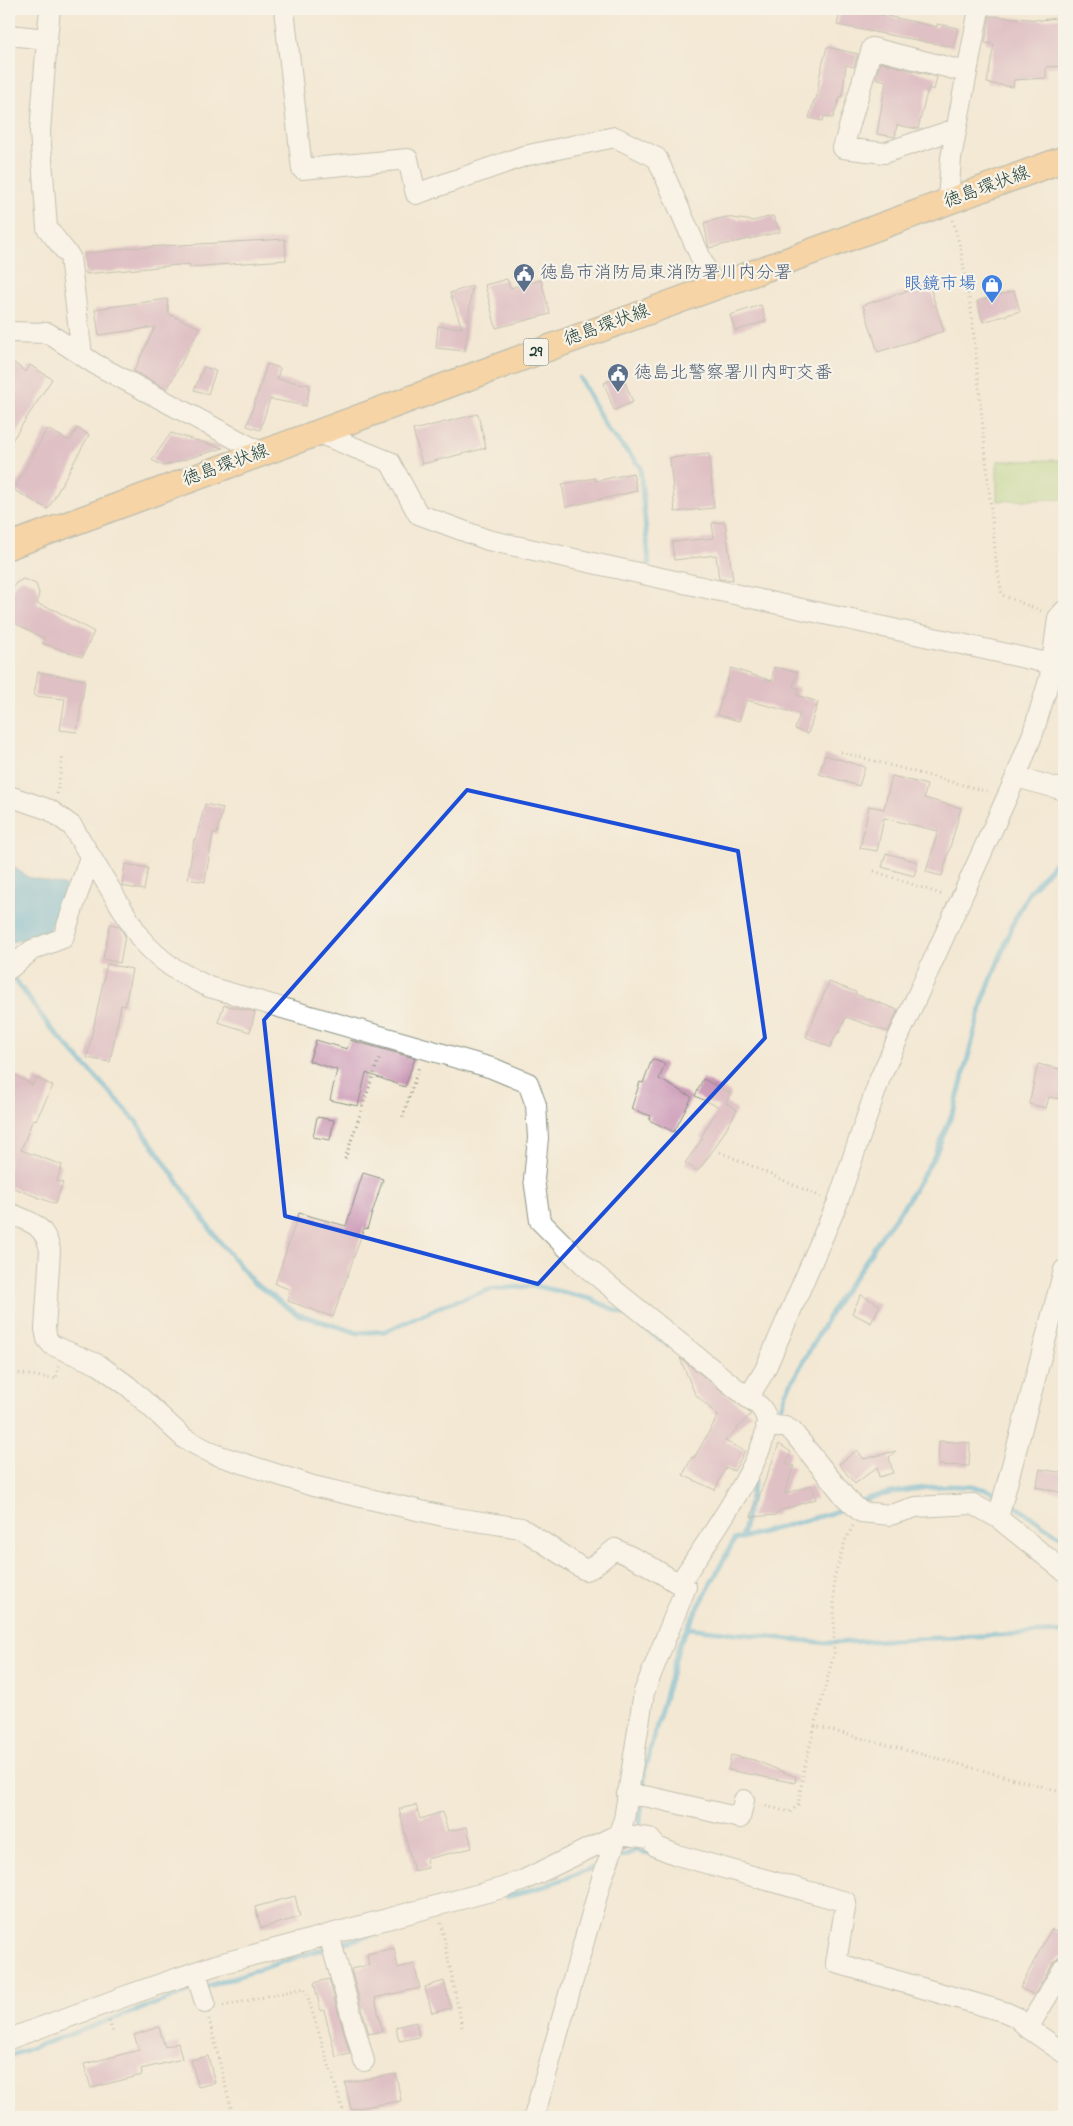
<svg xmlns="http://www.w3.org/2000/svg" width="1073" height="2126" font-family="'Indie Flower','Klee One',sans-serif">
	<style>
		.green { fill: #aad47f; stroke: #64885a }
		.water { fill: #52aed0; stroke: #387682 }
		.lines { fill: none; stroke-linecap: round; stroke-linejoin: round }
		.stream { stroke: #52aed0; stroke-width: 5 }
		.building { fill: #c892b4 }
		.minor-casing { stroke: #899284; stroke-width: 22 }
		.major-casing { stroke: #899284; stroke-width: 28 }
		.path { stroke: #899284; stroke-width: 3; stroke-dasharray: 1 4; stroke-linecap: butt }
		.minor { stroke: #fff; stroke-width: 20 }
		.major { stroke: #fcbd6f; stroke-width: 25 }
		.marked { fill: none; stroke: #1d4ed8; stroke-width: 4; stroke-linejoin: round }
		.labels { text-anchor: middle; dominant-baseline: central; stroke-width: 4.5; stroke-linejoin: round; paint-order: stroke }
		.shield { fill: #f7f3e8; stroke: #60746a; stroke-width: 1 }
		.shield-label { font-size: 16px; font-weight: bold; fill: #1f3d34 }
		.street-label { font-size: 18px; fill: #1f3d34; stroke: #f7f3e8 }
		.service-label { font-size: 18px; fill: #4e5e75; stroke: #f7f3e8; text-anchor: start }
		.shop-label { font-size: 18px; fill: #366cbe; stroke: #f7f3e8; text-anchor: end }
	</style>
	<rect width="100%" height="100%" fill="#f7f3e8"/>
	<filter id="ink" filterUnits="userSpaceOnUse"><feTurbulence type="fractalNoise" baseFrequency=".02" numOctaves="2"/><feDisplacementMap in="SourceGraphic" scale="10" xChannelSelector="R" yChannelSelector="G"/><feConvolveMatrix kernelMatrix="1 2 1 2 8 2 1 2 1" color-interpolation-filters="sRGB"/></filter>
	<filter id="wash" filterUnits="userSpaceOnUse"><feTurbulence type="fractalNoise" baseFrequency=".0096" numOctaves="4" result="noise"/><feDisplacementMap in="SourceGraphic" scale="20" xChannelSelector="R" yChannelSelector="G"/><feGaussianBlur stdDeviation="1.12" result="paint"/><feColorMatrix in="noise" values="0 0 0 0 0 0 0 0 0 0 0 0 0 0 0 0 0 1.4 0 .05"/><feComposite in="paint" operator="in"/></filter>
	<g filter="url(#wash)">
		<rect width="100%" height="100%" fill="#f3e8d3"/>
		<path class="green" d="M1064,460v39l-67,2v-40z"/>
		<path class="water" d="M9,864l19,13 38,9 -18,46 -36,10 -3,3z"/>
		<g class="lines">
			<path class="stream" d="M580,378l27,51 33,37 9,98
				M11,974l38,52 87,95 80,116 37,45 44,32 61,19 28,-2 58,-26 48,-16 44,-3 55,13 39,18 38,29
				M777,1422l9,-30 52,-92 23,-32 19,-30 26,-35 29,-48 20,-48 28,-107 32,-81 15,-28 34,-38
				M1008,1501l56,38
				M858,1502c30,-12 113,-25 140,-7
				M742,1537l12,-56
				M688,1628l138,15 238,-11
				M643,1791l2,-23 35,-126 54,-102 98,-27 16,-7
				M639,1831l3,-31
				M637,1850l18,6
				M615,1859l22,-9 1,-10
				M507,1896l38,-10 55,-21
				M336,1945l61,-18
				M205,1987l123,-40
				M9,2056l188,-67"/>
		</g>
		<g id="blocks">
			<path class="building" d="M841,9l28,6v-3l68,15v-3l21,4 -5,19 -116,-22z
				M990,16l51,4 23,-3v49l-18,1v11l-32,2 -1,7 -26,-4 7,-39 -9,-1z
				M827,47l31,7 -4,13 -8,-2 -4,32h-2l-7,21 -9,-2 -1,5 -14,-3 5,-18h2l4,-26z
				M880,62l57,15 -3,13 -6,-2 -10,41 -21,-4 -2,12 -18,-3 9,-53 -10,-3z
				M773,216l7,16 -71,16 -5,-25 22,-6 27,4z
				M285,239l1,21 -97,7v-3l-103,10 -2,-20 46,-6z
				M507,279l3,9 31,-8 9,34 -54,14 -11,-43z
				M929,284l15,47 -66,21 -15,-47z
				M472,286l-7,65 -29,-3 2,-22 24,2 -12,-35z
				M1014,291l6,20 -37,11 -6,-21z
				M167,299l2,15 31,14 -33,61 -33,-18 21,-44 -56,8 -4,-26z
				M761,305l5,16 -31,10 -5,-16z
				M9,359l17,13 4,-7 22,14 -43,66z
				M267,364l13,4 -3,11 33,6 -4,21 -36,-7 -10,31 -13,-4z
				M204,367l12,4 -8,23 -14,-4z
				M622,375l11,27 -19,8 -10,-27z
				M478,414l8,34 -64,16 -9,-34z
				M77,428l12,7 -41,74 -34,-19 33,-61 23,12z
				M171,433l52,15 -60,18 -11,-6z
				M709,454l5,54 -39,4 -5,-54z
				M633,473l4,18 -71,16 -4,-23 33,-6 1,3z
				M725,522l8,58 -14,-1 -3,-24 -42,5 -2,-18 42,-4 -2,-15z
				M23,579l13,5 3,9 -2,11 18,6 39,22 -12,25 -40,-14 3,-4 -36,-19v-25l7,-12z
				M774,667l23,5 -4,15 6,1 -2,7 21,7 -10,32 -13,-5 5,-15 -54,-14 -7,21 -22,-6 14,-47 41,13z
				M38,672l47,8 -8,52 -17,-2 5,-31 -31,-3z
				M825,755l40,12 -6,19 -40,-12z
				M892,776l35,9 -3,13 37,10 -19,68 -16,-4 12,-41 -54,-13 -7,33 -17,-3 9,-42 15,3z
				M205,804l18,4 -6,26 -4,-1 -8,49 -17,-3 6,-40h2z
				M886,853l32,9 -4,14 -32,-9z
				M125,864l23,4 -4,22 -22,-4z
				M110,924l9,2 6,10 -5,27 -17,-4z
				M107,964l25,5 -7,37 -4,-1 -11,57 -23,-4z
				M829,982l27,10 -1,2 43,16 -10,22 -42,-15 -7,16h-2l-7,14 -24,-10z
				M224,1005l31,7 -5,20 -32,-10z
				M316,1040l31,9 3,-9 65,18 -10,29 -39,-14 -8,33 -28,-6 7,-30 -28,-9z
				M652,1059l13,5 -6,15 33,18 -18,35 -25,-12 2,-4 -20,-7 9,-27 3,1z
				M1038,1064l26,6v30l-15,-3 -3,11 -17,-4z
				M9,1071l23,14 4,-7 17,8 -17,34 -3,-1 -12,31 41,15 -5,16 6,2 -8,21 -46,-18z
				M703,1079l28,14 -5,10 11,7 -21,36 -18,25 -13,-8 18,-25 -2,-1 18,-30 -24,-11z
				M317,1117l17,3 -4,20 -17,-3z
				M363,1173l20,6 -16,50 -3,-1 -31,89 -45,-16 1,-12 -14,-5 24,-71 47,13z
				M861,1295l19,10 -9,18 -19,-10z
				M680,1358l71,56 -26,27 20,10 -11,20 -8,-4 -11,23 -32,-15 9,-18 2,1 24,-42 -23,-22z
				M939,1441l31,2 -1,23 -31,-1z
				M779,1444l12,8 -5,12 8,2 -10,28 28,-9 4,14 -38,12 -2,4 -25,2z
				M857,1450l7,9 32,-8 -7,6 4,16 -14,4 -2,-10 -22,17 -16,-20z
				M1040,1469l24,4v20l-28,-6z
				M731,1755l23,5 42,17 -1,6 -67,-13z
				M416,1805l4,14 22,-7 6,19 19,-4 5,21 -46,11 2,9 -14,3 -15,-62z
				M295,1896l5,21 -39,11 -6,-21z
				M1051,1929l13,7v20l-5,1 -5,5 -20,33 -14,-7z
				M394,1948l4,20 16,-4 6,24 -45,10 7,33 -13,3 -18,-65 18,-4 -2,-11z
				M329,1979l21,75 -14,3 -12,-47 -3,1 -7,-28z
				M444,1981l7,27 -19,5 -7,-26z
				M416,2022l3,15 -20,4 -3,-14z
				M159,2027l6,20 13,-4 4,16 -41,10 1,6 -51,13 -7,-24 55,-14 -5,-15z
				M208,2056l7,27 -17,4 -7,-27z
				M396,2074l5,27 -50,8 -6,-26z"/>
		</g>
	</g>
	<g filter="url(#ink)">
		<use href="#blocks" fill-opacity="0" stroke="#899284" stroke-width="1"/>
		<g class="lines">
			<g class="minor-casing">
				<path id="minor" d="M284,9l18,160 106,-10 8,35 108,-38 91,-19 42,21 57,130
					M9,35l38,4 -7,93 7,96 23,29 12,98
					M47,39l3,-30
					M956,129l-72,24 -41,-5 29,-100 94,24
					M948,202l3,-44 28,-149
					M9,332l39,1 47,31 167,89
					M316,432l74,30 28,52 70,26 564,124
					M1016,777l48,13
					M9,796l41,14 22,16 68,112c23,26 38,34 69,49l283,81 36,15 8,22 2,33 -4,41 6,42 46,46 162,131
					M9,969l23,-19 31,-12 27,-81
					M9,1213c22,9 36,12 41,37l-5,79 2,10 5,6 47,20 29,21 57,53 29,15 99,32 130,30 78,12 64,42 6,-2 24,-19 31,15 33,20
					M766,1425l19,2 7,4 53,66 16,15 29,3 26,-8 57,-3 25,14 66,53
					M998,1518l66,-248
					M627,1794l23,3 90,21 4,-18
					M329,1935l35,126
					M196,1972l9,31
					M1028,2028l36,-60
					M9,2039l117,-43 90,-31 286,-77 22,-8 95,-46 30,4 8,9 20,8 169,47 -10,61 169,49 11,5 12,11 36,25
					M534,2117l68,-239 22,-59 20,-127 42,-105 -7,-3c20,-31 95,-134 87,-167 -3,-10 -10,-14 -18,-19l17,-28 72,-166 43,-126 136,-301 17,-44 17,-56 8,-59 6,-7"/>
			</g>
			<g class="major-casing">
				<path id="major" d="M9,546l1055,-387"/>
			</g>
			<path class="path" d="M953,220l8,31 11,66 24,243 6,35 39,16
				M841,752l148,40
				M57,794l6,-39
				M874,871l69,24
				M403,1117l16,-51
				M720,1152l101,45
				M345,1159l35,-104
				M9,1372l47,7 2,-13
				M853,1526l-8,15 -11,37v75l-19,73 249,66
				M761,1805l29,7 8,-7 6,-36 11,-43
				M441,1923l21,104
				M223,2006l82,-18 40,129
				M209,2019l22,89
				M109,2021l5,14"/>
			<use href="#minor" class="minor"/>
			<use href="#major" class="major"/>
		</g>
	</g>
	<path d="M0 0H1073V2126H0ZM467,790l271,61 27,187 -227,246 -253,-68 -21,-196z" fill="#f3e8d3" fill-opacity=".55" fill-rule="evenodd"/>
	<path class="marked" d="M467,790l271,61 27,187 -227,246 -253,-68 -21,-196z"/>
	<defs>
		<g id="civic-pin" transform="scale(1.125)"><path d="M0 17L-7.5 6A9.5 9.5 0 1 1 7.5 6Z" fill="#5c6f8a" stroke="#f7f3e8"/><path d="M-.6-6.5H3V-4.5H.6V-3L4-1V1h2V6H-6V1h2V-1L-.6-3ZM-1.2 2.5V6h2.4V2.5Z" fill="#fff"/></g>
		<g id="shop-pin" transform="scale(1.125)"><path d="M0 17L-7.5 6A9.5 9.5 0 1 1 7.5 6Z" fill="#3f7fe0" stroke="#f7f3e8"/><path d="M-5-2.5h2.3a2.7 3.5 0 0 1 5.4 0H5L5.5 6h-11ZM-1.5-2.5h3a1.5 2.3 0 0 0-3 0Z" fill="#fff"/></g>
	</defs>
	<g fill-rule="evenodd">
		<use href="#civic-pin" x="524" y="274"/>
		<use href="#shop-pin" x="992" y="285"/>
		<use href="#civic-pin" x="618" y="374"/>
	</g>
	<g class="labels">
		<rect class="shield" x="523.5" y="338.5" width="25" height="27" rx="4"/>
		<g class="shield-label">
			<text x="536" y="352">29</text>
		</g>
		<g class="street-label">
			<text transform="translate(987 188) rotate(-20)">徳島環状線</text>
			<text transform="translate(607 326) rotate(-20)">徳島環状線</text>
			<text transform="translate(226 466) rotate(-20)">徳島環状線</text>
		</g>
		<g class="service-label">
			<text x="540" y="274">徳島市消防局東消防署川内分署</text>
			<text x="634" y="374">徳島北警察署川内町交番</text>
		</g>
		<g class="shop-label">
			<text x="976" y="285">眼鏡市場</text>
		</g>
	</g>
	<rect width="1073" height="2126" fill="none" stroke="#f7f3e8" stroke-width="30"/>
</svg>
